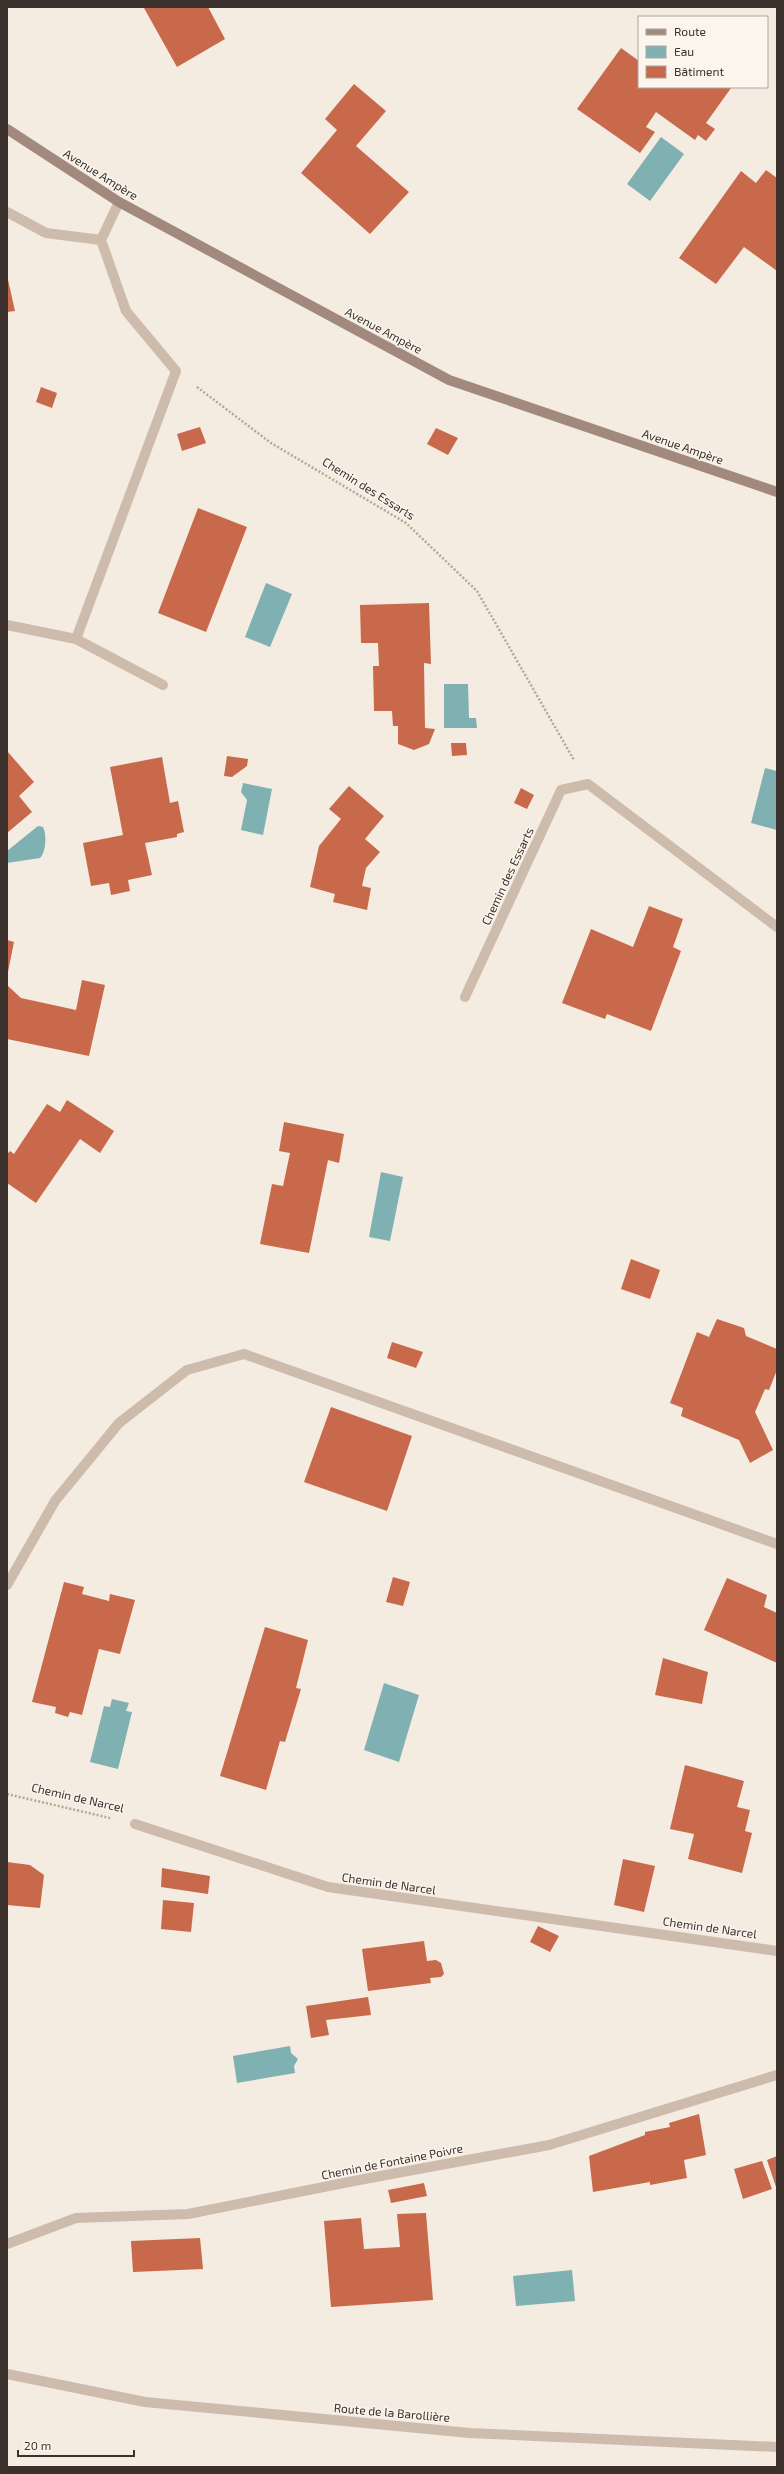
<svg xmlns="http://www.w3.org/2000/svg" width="784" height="2474" font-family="'Exo 2',sans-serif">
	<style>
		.water { fill: #7fb0b2 }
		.building { fill: #c8694b }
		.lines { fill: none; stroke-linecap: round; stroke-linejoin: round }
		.path { stroke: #b9a596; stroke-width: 2.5; stroke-dasharray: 2 2; stroke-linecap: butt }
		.service { stroke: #cdbbac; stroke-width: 10 }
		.minor { stroke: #cdbbac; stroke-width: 10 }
		.tertiary { stroke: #cdbbac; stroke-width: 10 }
		.secondary { stroke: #a18a7d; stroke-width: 10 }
		.labels { text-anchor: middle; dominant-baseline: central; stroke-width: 3; stroke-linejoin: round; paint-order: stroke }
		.street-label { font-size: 12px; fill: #3b302b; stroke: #fbf5ee }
	</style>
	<rect width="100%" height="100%" fill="#f4ebe1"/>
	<path class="water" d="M661,137l23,17 -34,47 -23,-17z
		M266,583l26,11 -22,53 -25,-10z
		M444,684h24l1,34h7l1,10h-33z
		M765,768l12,3v59l-26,-7z
		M243,783l29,6 -9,46 -22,-5 6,-30 -6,-8z
		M38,826l5,1c4,8 3,25 -3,31l-33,5v-12z
		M381,1172l22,5 -13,64 -21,-4z
		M384,1683l35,12 -20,67 -35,-12z
		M112,1699l17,4 -3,8 6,1 -14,57 -28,-7 14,-56 6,1z
		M290,2046l1,7 7,6 -4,7 1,7 -58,10 -4,-27z
		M572,2270l3,31 -59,5 -3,-30z"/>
	<path class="building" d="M208,7l17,32 -48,28 -33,-59z
		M621,48l18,13v26l92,1 -25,35 9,6 -9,12 -8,-6 -3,5 -39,-28 -10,15 9,5 -15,21 -63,-44z
		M354,84l32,27 -30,35 53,46 -39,42 -69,-61 36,-43 -12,-11z
		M766,170l11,8v93l-33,-24 -28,37 -37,-26 62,-87 15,12z
		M7,275l8,36 -8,1z
		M41,387l16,6 -5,15 -16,-6z
		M200,427l6,16 -24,8 -5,-17z
		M436,428l22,10 -10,17 -21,-11z
		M198,508l49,19 -41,105 -48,-19z
		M429,603l2,61 -7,-1 1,65 10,1 -6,15 -15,6 -16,-6v-18h-5l-1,-15h-18l-1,-45h6l-1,-23h-17l-1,-38z
		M451,743h15l1,12 -15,1z
		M7,751l27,31 -15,14 13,16 -25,21z
		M227,756l21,3 -1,7 -15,11 -8,-1z
		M162,757l8,46 8,-2 6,31 -7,2v3l-32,6 7,32 -24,5 2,11 -19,4 -2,-12 -18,3 -8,-43 40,-8 -13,-68z
		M349,786l35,30 -19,23 15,13 -14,16 -4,18 9,2 -4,22 -34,-8 2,-8 -25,-7 9,-41 22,-27 -12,-10z
		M521,788l13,7 -7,14 -13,-6z
		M649,906l34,13 -10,28 8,4 -30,80 -44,-17 -2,5 -43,-16 29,-74 42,18z
		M7,940l7,2 -6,30h-1z
		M82,980l23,5 -16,71 -82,-17v-54l14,13 55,12z
		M67,1100l47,31 -14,22 -20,-14 -44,64 -29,-20v-29l3,-3 4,3 33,-50 13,8z
		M284,1122l60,12 -5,29 -11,-3 -19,93 -49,-9 12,-60 11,2 7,-33 -11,-2z
		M631,1259l29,11 -10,29 -29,-10z
		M717,1319l27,9 2,8 31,13v21l-8,20 -4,-1 -10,23 18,38 -23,13 -11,-23 -58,-24 2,-8 -13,-5 27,-71 12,5z
		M392,1342l31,10 -7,16 -29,-10z
		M331,1407l81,29 -25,75 -83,-29z
		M393,1577l17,5 -7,24 -17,-4z
		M727,1578l40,17 -3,12 13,6v50l-73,-33z
		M64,1582l20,5 -2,7 27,7 1,-7 25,6 -15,54 -21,-5 -17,66 -12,-3 -2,5 -13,-4 1,-6 -24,-5z
		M265,1627l43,13 -12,48 5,1 -16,53 -5,-1 -14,49 -46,-14z
		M663,1658l45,14 -6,32 -47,-9z
		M685,1765l59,16 -7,26 13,3 -5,21 7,2 -10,40 -54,-14 6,-25 -24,-5z
		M623,1859l32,7 -11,46 -30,-7z
		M7,1862l23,3 14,10 -4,33 -33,-3z
		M162,1868l48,8 -2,18 -47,-7z
		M163,1900l31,3 -3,29 -30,-3z
		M538,1926l21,10 -9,16 -20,-10z
		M424,1941l3,20 9,-1 5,3 3,11 -3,3 -11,1 1,5 -63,8 -6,-42z
		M368,1997l3,18 -45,5 3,15 -18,3 -5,-32z
		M699,2114l7,41 -22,5 3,18 -37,7v-3l-57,10 -4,-36 56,-21v-3l25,-5 -1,-4z
		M777,2156v34l-10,-30z
		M762,2161l10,28 -29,10 -9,-30z
		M424,2183l3,13 -36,7 -3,-13z
		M426,2213l7,87 -102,7 -7,-86 37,-3 3,31 36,-2 -3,-33z
		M200,2238l3,31 -70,3 -2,-31z"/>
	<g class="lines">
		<path class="path" d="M197,387l74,56 135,80 71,68 97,169
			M7,1794l103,24"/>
		<path class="service" d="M135,1824l193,63 449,64"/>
		<path class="minor" d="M7,212l39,21 55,7
			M7,625l69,14 87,46
			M76,639l100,-268 -50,-60 -25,-71 18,-38
			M465,997l96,-207 27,-6 189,143
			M7,1585l48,-84 64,-78 68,-53 57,-16 533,190
			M7,2244l69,-26 112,-4 171,-34 190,-35 228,-70"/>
		<path class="tertiary" d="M7,2374l138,28 325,31 307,14"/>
		<path class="secondary" d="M7,129l112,73 330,178 328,112"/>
	</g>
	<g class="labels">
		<g class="street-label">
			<text transform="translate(101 174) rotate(32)">Avenue Ampère</text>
			<text transform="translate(384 330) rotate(28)">Avenue Ampère</text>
			<text transform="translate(683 446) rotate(19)">Avenue Ampère</text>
			<text transform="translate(369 488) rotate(32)">Chemin des Essarts</text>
			<text transform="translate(507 876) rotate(-65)">Chemin des Essarts</text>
			<text transform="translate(78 1797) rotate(13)">Chemin de Narcel</text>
			<text transform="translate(389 1883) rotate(8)">Chemin de Narcel</text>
			<text transform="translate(710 1927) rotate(8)">Chemin de Narcel</text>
			<text transform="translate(392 2161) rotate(-11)">Chemin de Fontaine Poivre</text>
			<text transform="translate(392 2412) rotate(5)">Route de la Barollière</text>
		</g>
	</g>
	<rect width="784" height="2474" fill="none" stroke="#3b302b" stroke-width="16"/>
	<rect x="638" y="16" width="130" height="72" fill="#fbf5ee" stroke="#aea6a0"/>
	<rect x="646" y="29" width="20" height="6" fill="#a18a7d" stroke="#aea6a0"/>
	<text x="674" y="36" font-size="12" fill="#3b302b">Route</text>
	<rect x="646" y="46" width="20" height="12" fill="#7fb0b2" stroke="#aea6a0"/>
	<text x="674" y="56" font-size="12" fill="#3b302b">Eau</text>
	<rect x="646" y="66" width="20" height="12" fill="#c8694b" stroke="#aea6a0"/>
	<text x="674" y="76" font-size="12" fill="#3b302b">Bâtiment</text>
	<path d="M18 2450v6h116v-6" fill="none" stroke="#3b302b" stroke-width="2"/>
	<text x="24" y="2450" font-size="12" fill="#3b302b" stroke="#fbf5ee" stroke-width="3" paint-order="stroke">20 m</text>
</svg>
